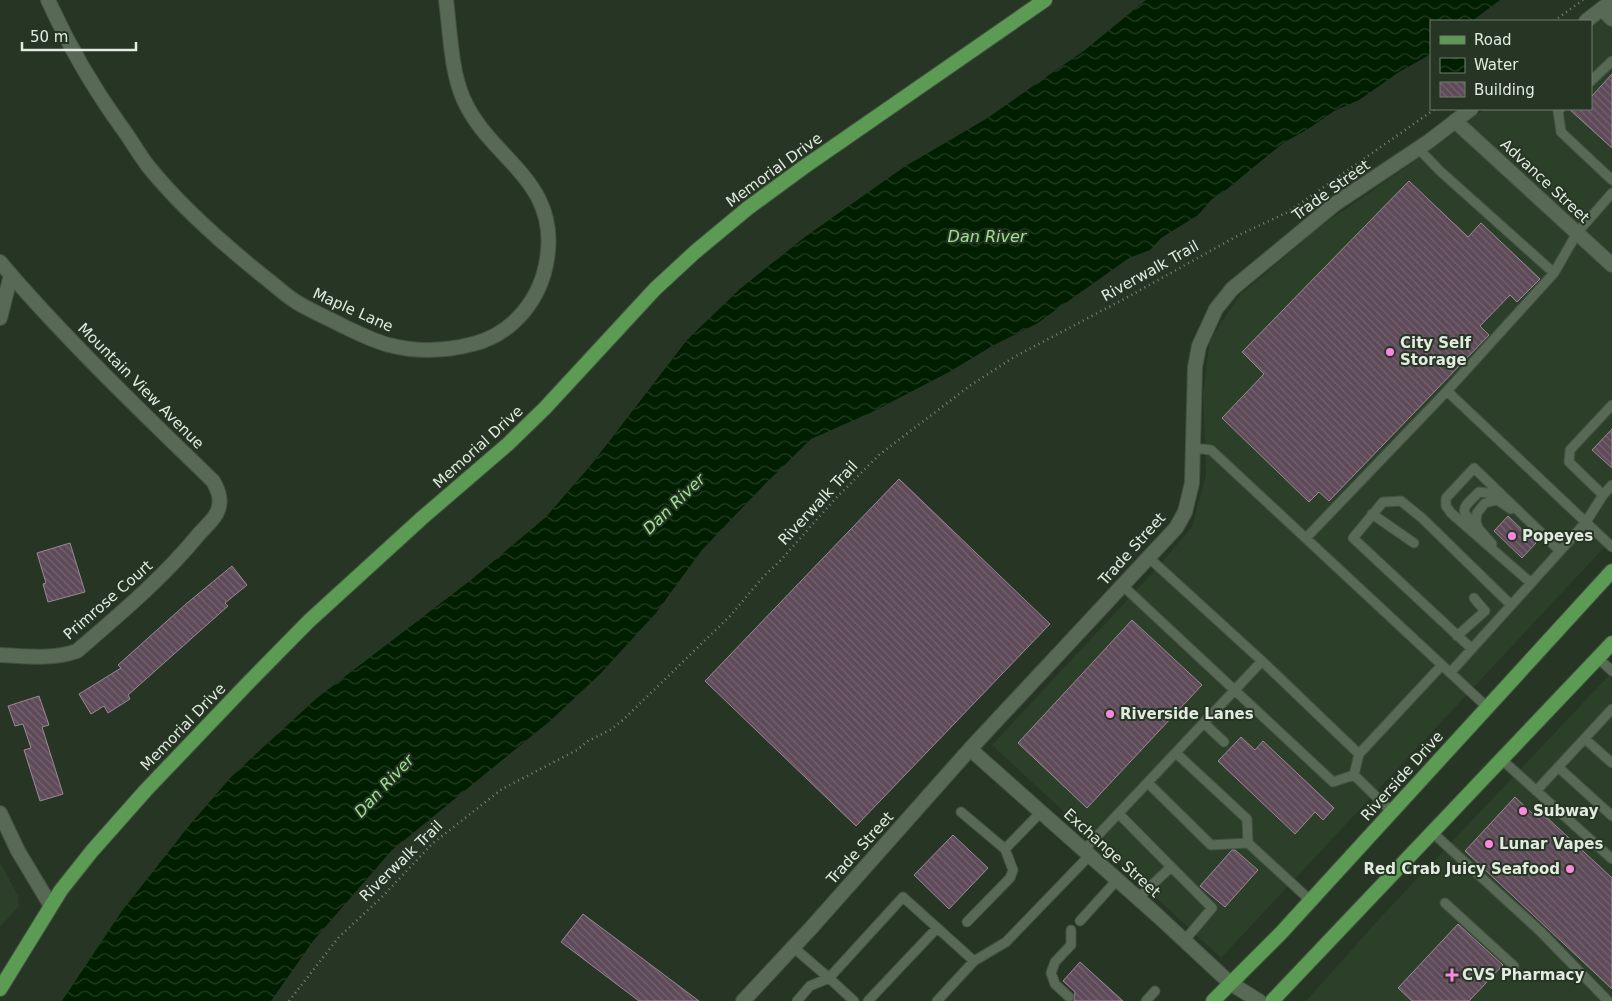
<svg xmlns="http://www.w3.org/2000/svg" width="1612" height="1001" font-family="'DejaVu Sans',sans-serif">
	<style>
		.built { fill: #2c4029 }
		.water { fill: url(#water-waves) }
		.building { fill: url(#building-back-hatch); stroke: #9e8797 }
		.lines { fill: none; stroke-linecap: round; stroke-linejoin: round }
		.service-casing { stroke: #455243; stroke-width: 11 }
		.minor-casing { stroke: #455243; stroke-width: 16 }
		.tertiary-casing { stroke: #455243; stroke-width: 16 }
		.secondary-casing { stroke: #455243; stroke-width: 16 }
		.primary-casing { stroke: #455243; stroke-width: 16 }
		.path { stroke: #7a8779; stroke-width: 2.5; stroke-dasharray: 1 4; stroke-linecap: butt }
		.service { stroke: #586956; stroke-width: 9 }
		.minor { stroke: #586956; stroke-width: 14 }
		.tertiary { stroke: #586956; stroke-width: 14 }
		.secondary { stroke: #586956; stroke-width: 14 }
		.primary { stroke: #5c9b54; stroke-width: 14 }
		.poi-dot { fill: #fd86e1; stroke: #263524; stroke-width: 2 }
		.labels { text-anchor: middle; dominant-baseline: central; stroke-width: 4; stroke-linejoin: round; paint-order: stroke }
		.street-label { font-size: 15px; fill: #e1ebe0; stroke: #263524 }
		.poi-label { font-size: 15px; font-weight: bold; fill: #e1ebe0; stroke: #263524; text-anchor: start }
		.water-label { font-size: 16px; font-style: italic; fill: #9de193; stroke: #263524 }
	</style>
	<defs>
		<pattern id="water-waves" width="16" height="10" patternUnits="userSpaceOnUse" patternTransform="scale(1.25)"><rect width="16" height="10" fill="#001e00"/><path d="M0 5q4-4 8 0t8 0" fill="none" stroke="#253f25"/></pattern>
		<pattern id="building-back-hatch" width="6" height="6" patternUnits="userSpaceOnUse" patternTransform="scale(1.25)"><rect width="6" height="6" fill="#5e4a58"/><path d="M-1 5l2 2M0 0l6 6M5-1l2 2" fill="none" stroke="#756470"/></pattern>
	</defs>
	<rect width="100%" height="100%" fill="#263524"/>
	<path class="built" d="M1612,10v529l-391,419 -229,-213 165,-177 35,-41 14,-52 -3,-81 7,-55 30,-44 81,-69 107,-74 56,-43h107v-83z
		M1612,672v329h-306l74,-83z
		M0,862l18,34 1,10 -19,21z"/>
	<path class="water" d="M1146,0h354l-28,21h-41v33l-32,18 -40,28 -25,11 -26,18 -25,14 -62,51 -9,5 -14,16 -37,23 -11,12 -21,8 -93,66 -44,22 -43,26 -79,41 -59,26 -48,47 -62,65 -45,62 -57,62 -49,46 -159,130 -78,90 -42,60h-209l60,-90 66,-84 44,-51 85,-78 154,-118 74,-62 46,-53 96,-125 54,-52 64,-51 99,-70 82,-48 99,-69z"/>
	<path class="building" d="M1612,74v74l-43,-39h22v-12z
		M1409,181l59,56 13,-14 59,56 -23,23 -7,-7 -30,31 9,9 -160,166 -10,-9 -10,10 -87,-84 42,-44 -22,-22z
		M1612,429v39l-20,-18z
		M899,479l151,145 -194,202 -151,-145z
		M1508,516l28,27 -14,15 -28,-27z
		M70,543l15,49 -37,10 -5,-18 3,-1 -9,-30z
		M232,566l15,19 -22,18 3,3 -100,89 2,4 -22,14 -4,-7 -13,8 -12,-20 42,-26 -3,-3 68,-61z
		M1132,620l70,65 -115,123 -69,-65z
		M39,696l10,29 -7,2 21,67 -23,7 -16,-51 7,-2 -8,-24 -8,2 -7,-20z
		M1241,737l14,13 8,-9 71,67 -11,12 -8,-8 -20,22 -77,-73z
		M1515,797l21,20 5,-5 71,66v111l-147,-138z
		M953,835l35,33 -39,41 -35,-34z
		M1232,850h3l23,20 -33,37 -25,-21z
		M583,914l116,87h-60l-78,-59z
		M1458,924l45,41 -34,36h-57l-14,-13z
		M1080,962l43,39h-49l1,-9 -12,-11z"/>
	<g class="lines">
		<g class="service-casing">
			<path id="service" d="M1591,81l21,-20
				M1560,109l-2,2 3,21 51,48
				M1418,148l22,23 114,102
				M1447,391l165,156
				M1193,448l18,2 276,257
				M1603,495l-34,-33 1,-12 42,-45
				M1372,514l42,29
				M1477,527c-19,-18 -15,-18 2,-35l9,1 9,7
				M1306,538l141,-147 107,-118 23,-40 35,-40
				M1492,544l-14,-16 -2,-7 1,-8 8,-10 12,-3 14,9
				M1148,557l114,104 97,93
				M1531,583l-80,-70 -5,-7v-8l28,-30 86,83
				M1122,585l211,197 21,-7
				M1457,636l28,-25 -11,-13
				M1472,649l-119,-111 30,-36 18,-1 21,17 89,87
				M1598,658l14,13
				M1450,673l110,-122 26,-29 17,-27 9,-10
				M1204,723l20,19
				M1585,739l27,24
				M1176,753l71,66 1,24
				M1501,759l111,100
				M1558,767l54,49
				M1354,775l5,-21 83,-89
				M1354,775l38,37
				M1148,783l63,62 37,-2 63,58
				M1536,791l76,-82
				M961,812l44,37 8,21 -3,8 -43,44
				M1119,814l93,94 -28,33
				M1433,833l108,99 67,69
				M1005,849l36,-37
				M1084,850l178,-189
				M1138,898l33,-31
				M1445,903l69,63
				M1080,921l37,-41
				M793,947l36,31 -19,8 -13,15
				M974,961l32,-19 84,-87
				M1069,997l-14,-13 -4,-11 4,-11 16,-17v-15
				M854,1001l-25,-23 74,-81 71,64 -37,40
				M868,1001l69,-73
				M1146,1001l9,-10"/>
		</g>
		<g class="minor-casing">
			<path id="minor" d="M48,0c20,44 44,86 72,125 10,13 18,28 28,41 33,41 74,77 115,110 12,9 23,20 35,27 15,9 30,15 45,23 15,7 30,15 46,19 27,7 57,6 84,-1 40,-10 68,-45 74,-85 13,-80 -58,-100 -84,-161 -12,-27 -13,-68 -17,-98
				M1602,9l10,10
				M1586,21l26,-20
				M1455,121l157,144
				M0,655c26,1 52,5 77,-4 43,-37 86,-73 122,-117 6,-7 17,-16 19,-24 4,-11 0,-20 -5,-29 -69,-67 -139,-134 -202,-206
				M970,749l188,167 72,67
				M743,1001l69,-74 158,-178 206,-221 9,-16 7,-29 3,-116 4,-21 17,-37 16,-20 103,-85 93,-62 43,-33"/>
		</g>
		<g class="tertiary-casing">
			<path id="tertiary" d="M0,262l11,13 -11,43
				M0,813l18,38 33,55"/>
		</g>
		<g class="secondary-casing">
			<path id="secondary" d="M1230,983l29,18"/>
		</g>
		<g class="primary-casing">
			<path id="primary" d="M0,989l61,-99 31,-39 54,-61 103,-108 60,-61 113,-103 86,-74 37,-36 110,-119 40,-37 53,-44 56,-41 241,-167
				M1213,1001l68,-68 331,-362
				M1272,1001l340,-358"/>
		</g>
		<path class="path" d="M1554,21l29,-21
			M289,1001l50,-64 44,-41 49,-52 70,-55 75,-39 11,-9 22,-11 13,-10 107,-104 34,-40 17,-16 54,-61 44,-44 30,-23 62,-47 43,-28 112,-59 113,-63 49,-23 147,-103"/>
		<use href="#service" class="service"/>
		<use href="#minor" class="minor"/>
		<use href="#tertiary" class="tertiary"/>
		<use href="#secondary" class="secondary"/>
		<use href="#primary" class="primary"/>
	</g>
	<g class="poi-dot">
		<circle cx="1390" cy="352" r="5"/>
		<circle cx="1512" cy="536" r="5"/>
		<circle cx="1110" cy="714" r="5"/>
		<circle cx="1523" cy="811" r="5"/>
		<circle cx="1489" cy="844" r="5"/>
		<circle cx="1570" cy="869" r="5"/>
		<path d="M1449.5 967.5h5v5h5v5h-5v5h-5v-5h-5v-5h5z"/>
	</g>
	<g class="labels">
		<g class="street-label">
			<text transform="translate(774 170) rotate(-36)">Memorial Drive</text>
			<text transform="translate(1545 181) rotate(43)">Advance Street</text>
			<text transform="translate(1331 190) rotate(-36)">Trade Street</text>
			<text transform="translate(1150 271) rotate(-29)">Riverwalk Trail</text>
			<text transform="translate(353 310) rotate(24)">Maple Lane</text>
			<text transform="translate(141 386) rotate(45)">Mountain View Avenue</text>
			<text transform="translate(478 447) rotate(-42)">Memorial Drive</text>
			<text transform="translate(818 503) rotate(-47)">Riverwalk Trail</text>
			<text transform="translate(1132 549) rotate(-48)">Trade Street</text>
			<text transform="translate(108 600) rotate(-41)">Primrose Court</text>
			<text transform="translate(183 727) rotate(-46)">Memorial Drive</text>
			<text transform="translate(1402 776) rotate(-48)">Riverside Drive</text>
			<text transform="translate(860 848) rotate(-48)">Trade Street</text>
			<text transform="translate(1112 853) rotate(42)">Exchange Street</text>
			<text transform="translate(401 861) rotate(-44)">Riverwalk Trail</text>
		</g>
		<g class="poi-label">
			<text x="1400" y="343">City Self<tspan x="1400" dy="17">Storage</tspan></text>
			<text x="1522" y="536">Popeyes</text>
			<text x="1120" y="714">Riverside Lanes</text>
			<text x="1533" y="811">Subway</text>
			<text x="1499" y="844">Lunar Vapes</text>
			<text x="1560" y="869" text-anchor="end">Red Crab Juicy Seafood</text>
			<text x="1462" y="975">CVS Pharmacy</text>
		</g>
		<g class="water-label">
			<text x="987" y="236">Dan River</text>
			<text transform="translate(674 504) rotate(-44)">Dan River</text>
			<text transform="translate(384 786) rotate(-47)">Dan River</text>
		</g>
	</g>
	<rect x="1430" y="20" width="162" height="90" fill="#263524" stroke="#717e6f"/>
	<rect x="1440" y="36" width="25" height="8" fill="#5c9b54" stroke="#717e6f"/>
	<text x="1474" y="45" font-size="15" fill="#e1ebe0">Road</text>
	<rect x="1440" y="58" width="25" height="15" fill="url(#water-waves)" stroke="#717e6f"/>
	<text x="1474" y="70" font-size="15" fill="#e1ebe0">Water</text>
	<rect x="1440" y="82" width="25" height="15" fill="url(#building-back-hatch)" stroke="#717e6f"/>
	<text x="1474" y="95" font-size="15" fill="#e1ebe0">Building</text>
	<path d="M22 42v8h114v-8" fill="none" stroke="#e1ebe0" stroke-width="2.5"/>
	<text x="30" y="42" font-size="15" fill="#e1ebe0" stroke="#263524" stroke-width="4" paint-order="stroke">50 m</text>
</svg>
